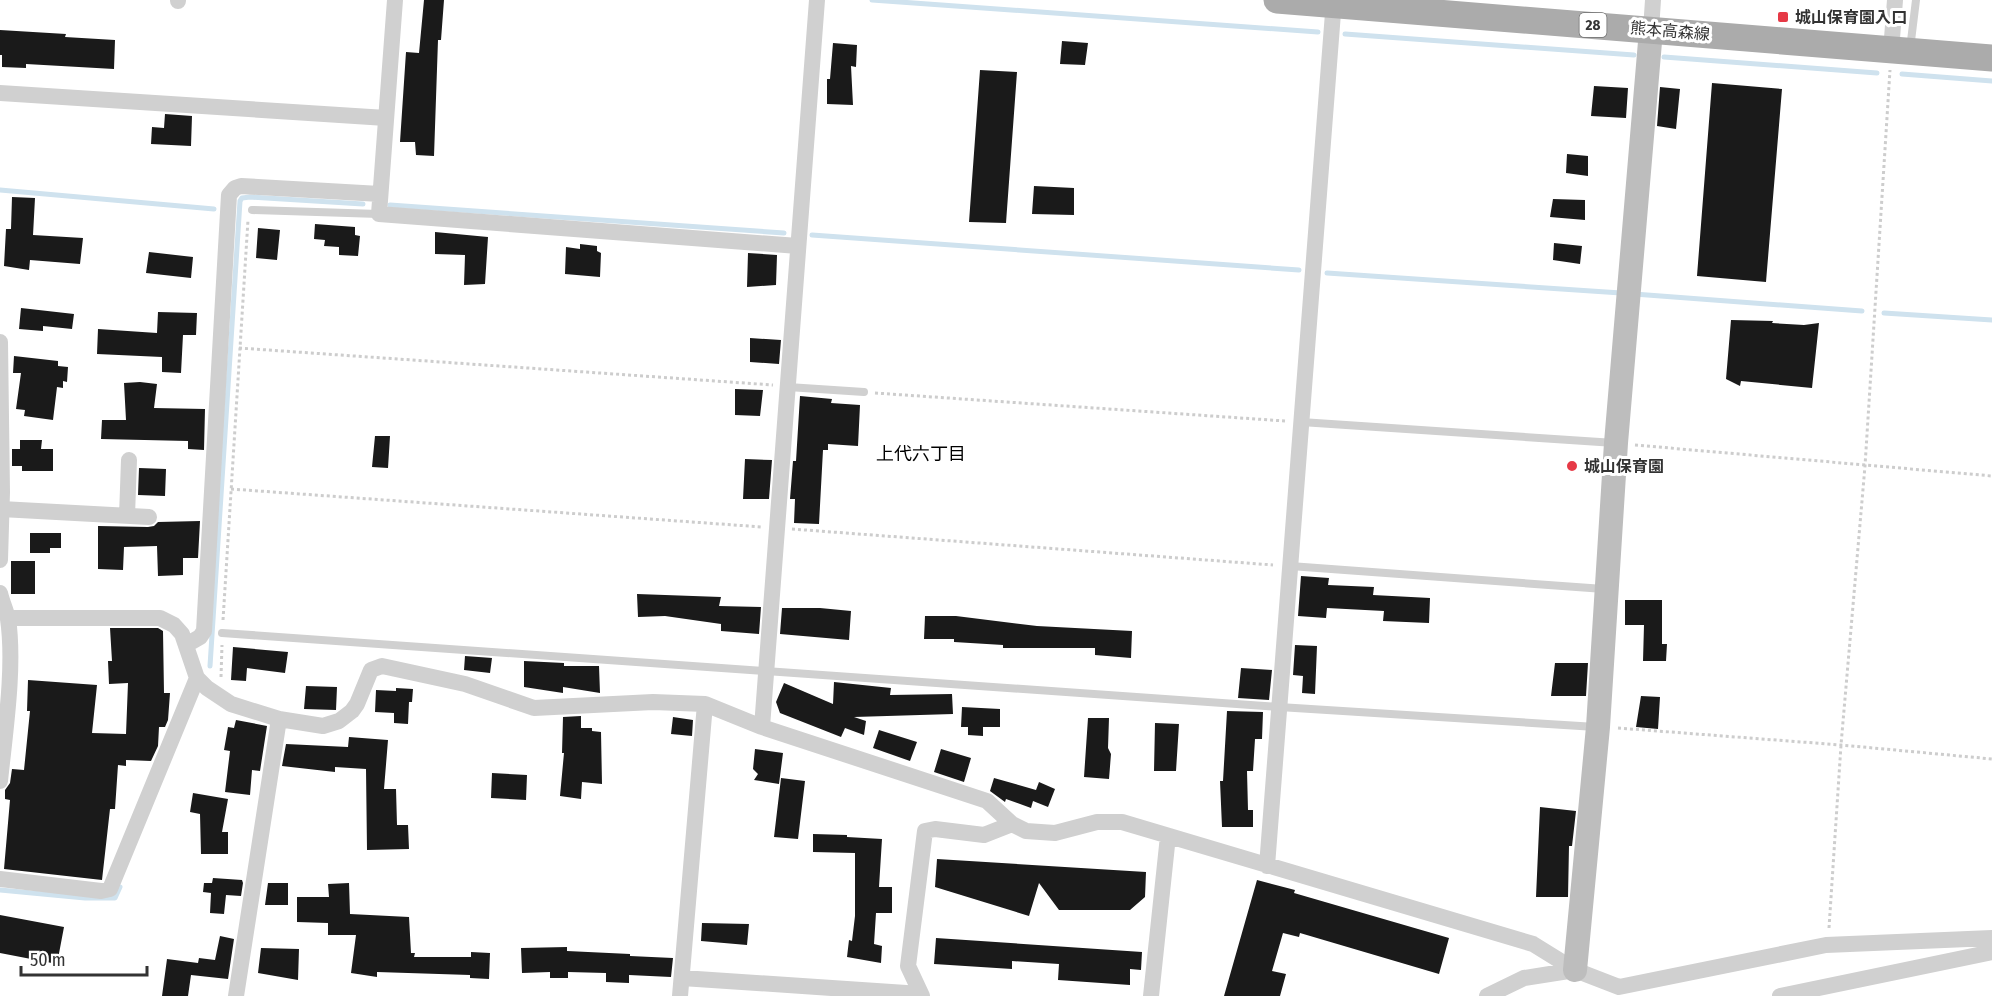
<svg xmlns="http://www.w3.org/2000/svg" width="1992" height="996" font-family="'Fira Sans Condensed','Noto Sans JP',sans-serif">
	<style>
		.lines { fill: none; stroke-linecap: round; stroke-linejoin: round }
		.stream { stroke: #cfe2ee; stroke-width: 5 }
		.building { fill: #1a1a1a }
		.path { stroke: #cdcdcd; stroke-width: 3; stroke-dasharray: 3 3; stroke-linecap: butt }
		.lane { stroke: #d0d0d0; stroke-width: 8 }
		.street { stroke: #d0d0d0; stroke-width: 16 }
		.secondary { stroke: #bdbdbd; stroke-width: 24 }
		.primary { stroke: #ababab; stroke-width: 27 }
		.poi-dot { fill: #e63946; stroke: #fff; stroke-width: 2 }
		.labels { text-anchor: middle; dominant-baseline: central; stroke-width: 6; stroke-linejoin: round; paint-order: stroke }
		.shield { fill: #fff; stroke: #707070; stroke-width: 1.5 }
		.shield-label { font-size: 15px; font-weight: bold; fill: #333 }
		.poi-label { font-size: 16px; font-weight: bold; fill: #333; stroke: #fff; text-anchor: start }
		.street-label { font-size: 16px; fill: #333; stroke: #fff }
		.neighbourhood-label { font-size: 18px; fill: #000; stroke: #fff }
	</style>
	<rect width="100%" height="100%" fill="#fff"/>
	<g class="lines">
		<path class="stream" d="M872,0l446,32
			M1345,34l289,21
			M1664,57l213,16
			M1902,74l90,7
			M0,190l214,19
			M390,205l394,28
			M812,235l487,35
			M1327,273l294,20
			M1634,294l228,17
			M1884,313l108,7
			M210,666l30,-465 2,-3 8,-1 113,7
			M0,890l85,8h30l5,-11"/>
	</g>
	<path class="building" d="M424,0h20l-3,40h-3l-4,116 -18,-1 -1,-13h-15l6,-90 13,1z
		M0,30l66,4 -1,3 50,3 -1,29 -88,-5v4l-24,-1v-12h-2z
		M1062,41l26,2 -3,22 -25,-1z
		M833,43l24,2 -1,22 -5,-1 2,39 -26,-1v-25h3z
		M980,70l37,2 -11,151 -37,-1z
		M1712,83l70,6 -16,193 -69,-6z
		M1594,86l34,2 -2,30 -35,-2z
		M1660,87l20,2 -4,40 -19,-3z
		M165,114l27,2 -1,30 -40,-2 1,-17 12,1z
		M1567,154l21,2v20l-22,-3z
		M1034,186l40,2v27l-42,-1z
		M12,197l23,1 -2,37 50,3 -3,26 -50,-4 -1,10 -25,-4 2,-37h5z
		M1553,199l32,1v20l-35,-3z
		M315,224l40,3v8l5,1 -2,20 -19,-1v-8l-15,-1 1,-6 -11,-1z
		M258,228l22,2 -3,30 -21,-2z
		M435,232l53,5 -3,47 -21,1 1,-30 -30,-1z
		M1554,243l28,3 -2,18 -27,-4z
		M580,244l17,2v5l4,2 -1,24 -35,-3 1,-27 14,2z
		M149,252l44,5 -2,21 -45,-5z
		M748,253l29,2 -1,30 -29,2z
		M21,308l53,6 -2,15 -29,-3v5l-24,-2z
		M158,312l39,1 -1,22h-13l-2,38 -19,-1v-15l-65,-3 1,-25 59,4z
		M1731,320l42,1 -1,2 32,2 15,-2 -7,65 -71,-7 -1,5 -14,-7z
		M750,338l31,2 -2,24 -29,-2z
		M14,356l44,5v5l10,1 -1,15 -4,-1v7l-6,-1 -4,33 -29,-4 1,-6 -9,-1 5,-36h-8z
		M140,382l17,2 -3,24 51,1 -1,41 -16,-1v-8l-87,-2 1,-19h24l-2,-37z
		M735,389l28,1 -3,26 -25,-1z
		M800,396l32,3 -1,4 29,2 -2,41 -30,-2v6h-5l-4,74 -25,-1 1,-24h-5l3,-38h3z
		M375,436h15l-2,32 -16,-1z
		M20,440h22l-1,9h12v22h-31v-5h-10v-17h8z
		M745,459l27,1 -3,39h-26z
		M139,468l27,1 -1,27 -27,-1z
		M200,521l-2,37h-15v17l-25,1 -1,-30 -33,1 -1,23 -25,-1v-43l50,1 6,-1 4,-4z
		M30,533h31v15h-11v5h-20z
		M11,561h24v33h-24z
		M1301,576l28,2 -1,7 46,2 -1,8 57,3 -1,25 -46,-2 1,-10 -57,-3 -1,10 -28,-2z
		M637,594l84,3 -2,9 42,1 -2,27 -38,-3v-7l-56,-8 -27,1z
		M1625,600h37v44h5l-1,17h-23l1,-36h-19z
		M782,608h38l31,3 -2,29 -69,-6z
		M925,616h31l81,10 95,5 -1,27 -36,-3v-7h-92v-3l-49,-3v-3h-30z
		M110,628h48l5,3 1,62h6l-2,27 -3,7h-6l-1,19 -7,15 -25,-1v6l-8,-1 -3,44h-5l-8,71 -98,-11 6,-69 -5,-1v-9l5,-7 2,-14 12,1 6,-59h-3l1,-31 69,5 -5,48 34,1 2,-51 -19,1 -1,-23h4z
		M1295,645l22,1 -2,48 -13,-1 1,-17 -10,-1z
		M233,647l55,5 -3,21 -38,-5 -1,13 -15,-1z
		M465,656l27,2 -2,15 -26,-3z
		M524,661l40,2v3h35l1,27 -37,-6v6l-39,-6z
		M1555,663h33l-2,33h-35z
		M1241,668l31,2 -3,30 -31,-2z
		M834,682l57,6 -1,7 62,-1 1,20 -99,3 12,4 -2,14 -19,-7 -4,9 -61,-24 -4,-11 8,-19 49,21z
		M306,686l31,1 -1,23 -32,-1z
		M396,688l17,1 -1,13h-3l-1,22 -14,-1v-10l-19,-1 1,-22 20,1z
		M1641,696l19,1 -2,32 -22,-2z
		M962,707l38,2v18h-17v9l-15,-1v-8h-7z
		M1227,711l36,1 -1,27h-7l-2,32h-6l1,39h5v17h-31l-2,-46h3z
		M581,716v12h11v3l9,1 1,52 -20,-2 -1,17 -21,-3 4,-43h-2l1,-36z
		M673,717l20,3 -1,16 -21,-2z
		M1088,718h21l-1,30 3,6 -2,25 -25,-2z
		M236,720l31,6 -7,45 -8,-1 -2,25 -25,-3 5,-41 -6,-1 4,-23 6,1z
		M1155,723l24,1 -3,47h-22z
		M879,730l38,12 -7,19 -37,-13z
		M349,737l39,3 -4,49h12l1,36h11l1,24 -42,1 -1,-81 -31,-2v5l-53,-6 4,-22 62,3z
		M755,749l28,4 -4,31 -25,-4 4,-6 -5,-5z
		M941,749l30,9 -7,24 -30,-10z
		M492,773l35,2 -1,25 -35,-2z
		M781,778l24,3 -7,58 -24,-2z
		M994,778l42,12 3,-8 16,7 -7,18 -15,-6 -2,7 -25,-9 -1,3 -15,-11z
		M193,793l35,6 -6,33h6v22h-27l-1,-40 -10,-2z
		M1540,807l36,4 -4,35h-3l-1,51h-32z
		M813,834l34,1v2l35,2 -3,48h13v26h-16l-2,31 8,2 -1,17 -34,-6 2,-17 3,1 3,-25v-63l-42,-1z
		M937,859l209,13 -1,25 -15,13h-71l-20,-27 -10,33 -94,-29z
		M213,878l29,2 1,3 -2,13 -15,-1 -2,19 -14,-1 1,-20 -8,-1 1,-9h8z
		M1257,880l38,10 -1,3 155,45 -10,36 -139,-41 -1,4 -16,-4 -11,38 14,3 -6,22h-56z
		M268,883h20v22h-23z
		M349,883l1,31 59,3 2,36h4l-1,4h57v-5l19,1 -1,26 -19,-1v-3l-93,-3v5l-26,-4 5,-38h-28v-12l-31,-1v-25h32l-1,-13z
		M0,915l64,12 -7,37 -57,-11z
		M702,923l47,1 -2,21 -46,-4z
		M220,936l14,3 -6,40 -37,-4 -3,21h-26l5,-37 31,4 1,-5 16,2z
		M936,938l206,14 -1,18 -11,-1v16l-72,-5 1,-16 -47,-3v8l-78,-5z
		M567,947v4l63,3v2l43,2 -2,19 -42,-2v8l-23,-1v-9l-38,-1v6h-18v-6l-28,1 -1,-25z
		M261,948l38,1 -1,31 -40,-7z"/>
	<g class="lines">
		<path class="path" d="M239,348l534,37
			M875,393l410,28
			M1635,445l357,31
			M231,489l531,38
			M792,529l481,36
			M223,620l25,-400
			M221,677l1,-32
			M1618,728l223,17 151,14
			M1829,928l12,-183 24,-279 25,-396"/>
		<path class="lane" d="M1910,49l6,-49
			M252,210l127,4
			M788,387l76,5
			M1301,422l314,21
			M1290,566l314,23
			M222,633l1057,74 317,20"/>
		<path class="street" d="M395,0l-16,214 419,32
			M178,1v-1
			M1651,30l2,-30
			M1891,51l4,-51
			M0,93l386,25
			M0,342l2,150 -2,68
			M1,509l148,8
			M127,516l2,-56
			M0,593c2,9 6,17 8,26 7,48 -3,113 -8,162
			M8,618h152l14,7 8,9 15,44 10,10 24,16 48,15 44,7 16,-5 13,-10 5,-7 14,-34 11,-4 83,18 69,24 119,-6 52,2 57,23 225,74 25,23 14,7 29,2 42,-11h25l411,122 42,26
			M186,645l14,-8 4,-6 25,-436 6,-7 6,-2 139,8
			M762,727l55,-727
			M1267,866l67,-866
			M0,879l101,12 9,-2 87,-211
			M682,978l239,16
			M236,996l43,-277
			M680,996l25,-292
			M922,996l-14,-30 17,-135 10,-2 49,6 28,-11
			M1151,996l17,-160
			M1487,996l37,-18 51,-8 44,17 207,-42 166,-7
			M1780,996l212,-44"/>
		<path class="secondary" d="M1575,970l23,-243 18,-284 35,-413"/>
		<path class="primary" d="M1277,0l715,58"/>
	</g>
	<g class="poi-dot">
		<rect x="1777" y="11" width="12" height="12" rx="3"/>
		<circle cx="1572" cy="466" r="6"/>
	</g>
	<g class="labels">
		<rect class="shield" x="1579.5" y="13" width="27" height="24" rx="4.5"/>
		<g class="shield-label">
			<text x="1593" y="25">28</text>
		</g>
		<g class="poi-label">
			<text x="1795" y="17">城山保育園入口</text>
			<text x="1584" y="466">城山保育園</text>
		</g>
		<g class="street-label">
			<text transform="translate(1670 31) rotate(5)">熊本高森線</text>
		</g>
		<g class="neighbourhood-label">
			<text x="921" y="454">上代六丁目</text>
		</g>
	</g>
	<path d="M21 966v9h126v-9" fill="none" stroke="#333333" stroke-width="3"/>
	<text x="30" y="966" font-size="18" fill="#333333" stroke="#ffffff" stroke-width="4.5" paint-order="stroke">50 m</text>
</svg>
